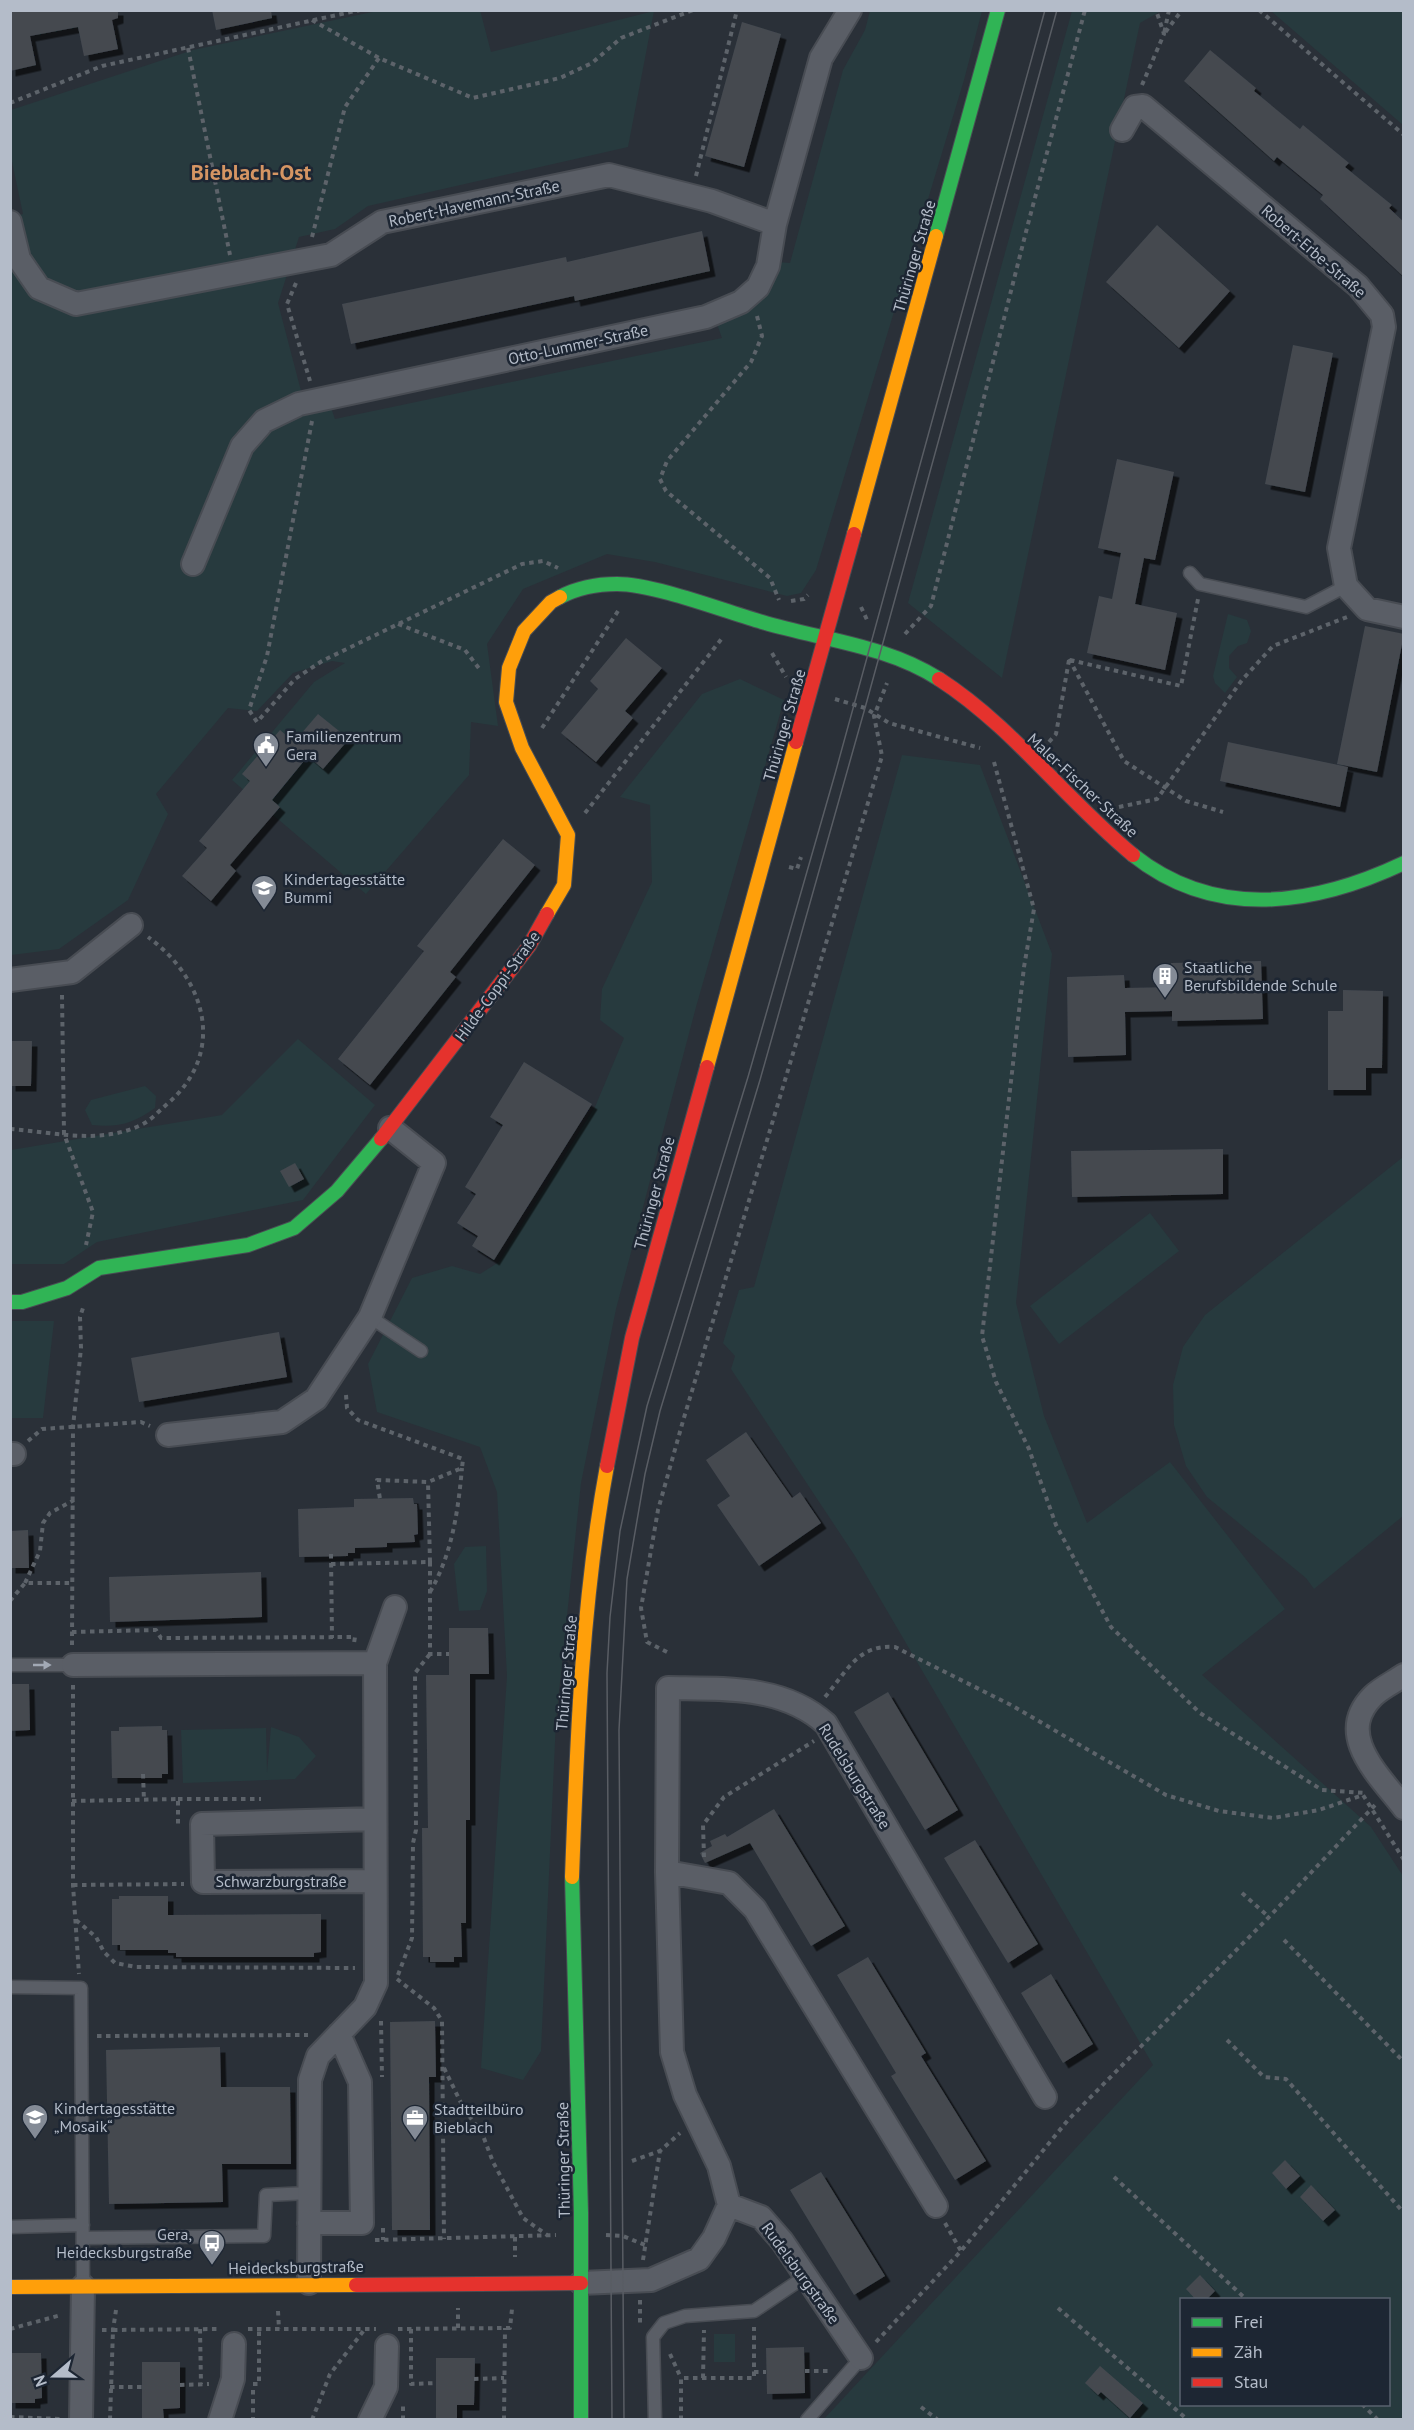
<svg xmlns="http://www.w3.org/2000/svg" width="1414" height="2430" font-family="'PT Sans',sans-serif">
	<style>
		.green { fill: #273a3e; fill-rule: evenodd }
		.building { fill: #444950; filter: url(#shadow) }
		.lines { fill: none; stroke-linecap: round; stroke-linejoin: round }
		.lane-casing { stroke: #484c53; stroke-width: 15 }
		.street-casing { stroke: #484c53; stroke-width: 26 }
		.fast-casing { stroke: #484c53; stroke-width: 16 }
		.slow-casing { stroke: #484c53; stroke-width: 16 }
		.jam-casing { stroke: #484c53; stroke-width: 16 }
		.path { stroke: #5d636a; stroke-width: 4; stroke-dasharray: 4.5 4.5; stroke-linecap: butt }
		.lane { stroke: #5a5e66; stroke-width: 12 }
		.street { stroke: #5a5e66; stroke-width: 22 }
		.fast { stroke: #30b455; stroke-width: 14 }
		.slow { stroke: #ff9f0a; stroke-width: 14 }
		.jam { stroke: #e5322d; stroke-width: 14 }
		.tram { stroke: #595d64; stroke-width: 1.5 }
		.oneway { fill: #a2a9b5 }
		.labels { text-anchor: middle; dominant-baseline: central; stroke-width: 5; stroke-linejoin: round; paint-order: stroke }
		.street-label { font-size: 16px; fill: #b4bcc9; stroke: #1d2633 }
		.poi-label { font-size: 16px; fill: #b4bcc9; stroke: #1d2633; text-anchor: start }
		.district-label { font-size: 22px; font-weight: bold; fill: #d59563; stroke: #1d2633 }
	</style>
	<defs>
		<filter id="shadow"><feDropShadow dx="5.5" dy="5.5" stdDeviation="0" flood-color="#0009"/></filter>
	</defs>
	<rect width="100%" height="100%" fill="#2a3038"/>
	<path class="green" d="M480,10l11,42 163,-41 -26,136 -260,59 -33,23 -36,8 -21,66 28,107 24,-5 5,14 387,-81 -5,-14c44,-19 43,-18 60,-62l13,1 53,-193 22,-40 5,-19h112l-18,69 -148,490 -15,23 -14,3 -132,-34 -48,-8 -84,35 -36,55 11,82 -27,-4 -2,53 -103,119 -134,-114 82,-98 31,-19 -13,-2 -39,12 -36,38 -29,-3 -72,86 12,20 -40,86 -69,49 -48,6 -1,-737 13,-4 -12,-57v-47l182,-60 184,-39z
		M1072,11h89l-21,12 -138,655 -94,-75z
		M1271,11h132v114z
		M1228,614l19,6 4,11 -4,12 -9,3 -9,10v12l8,9 -12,16 -10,-10 -2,-7z
		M740,679l44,21 -88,307 -80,302 -35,174 -25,237 -15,331 -18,29 -42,-12 26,-392 -10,-184 -17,-45 -103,-35 -9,-48 44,-86 40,-12 28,8 19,-12 96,-155 29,-69 -24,-18 2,-31 50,-107 -2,-77 -30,-8 82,-103z
		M902,755l78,10 72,189 -36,349 28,113 43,107 83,-61 115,147 -83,66 169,152 32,49v543h-579l329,-354 -298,-509 -124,-187 4,-13 -12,-13 16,-53 15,-3zM1182,2300h206v104h-206z
		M298,1039l77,66 -72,95 -206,42 -33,22h-53v-114l211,-35z
		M145,1086l11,10 -1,12c-21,15 -37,20 -63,17l-7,-15 6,-10z
		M1403,1157v359l-89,73 -8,-11 -99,-81 -21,-31 -12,-41 -1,-40 10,-38 22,-32z
		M1150,1213l29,38 -120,93 -29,-38z
		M11,1321h43l-11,97h-32z
		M486,1546l1,45 -7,19 -21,1 -5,-47 11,-17z
		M271,1727l28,10 17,19 -21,23 -112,4 -2,-53 85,-2 1,45z
		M714,2334h21v28h-21z"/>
	<path class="building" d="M10,10h108v8l-6,2 6,29 -34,7 -6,-29 -48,9 6,29 -26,6z
		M212,10h59l1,8 -56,12z
		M742,22l39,12 -37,133 -39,-11z
		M1210,50l46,38 -2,3 46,38 3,-4 46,38 -4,4 47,38 -3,3 15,14v55l-84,-78 3,-4 -46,-38 -3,4 -90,-80z
		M1157,225l73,66 -51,57 -73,-66z
		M702,231l8,40 -135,30 -1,-5 -223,48 -9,-40 224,-47 1,5z
		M1293,345l40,8 -28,139 -40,-8z
		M1117,459l57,13 -19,88 -11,-2 -9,46 42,9 -12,57 -78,-17 12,-57 13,3 9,-46 -23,-5z
		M1365,626l39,8 -27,138 -40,-8z
		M626,638l36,30 -37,43 8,7 -37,44 -35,-29 37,-44 -8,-8z
		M318,714l31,25 -26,30 -15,-13 -36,44 8,7 -50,58 6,6 -25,30 -29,-25 25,-28 -8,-7 51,-60 -8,-7 38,-44 14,12z
		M1228,742l120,25 -8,40 -120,-26z
		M503,839l32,26 -85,107 6,5 -86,108 -32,-26 86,-108 -7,-5z
		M1261,961l2,58 -91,2v-10l-47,1 1,43 -58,2 -1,-80 57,-2 1,13 47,-1 -1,-24z
		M1343,990l40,1 -1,77h-16v22h-38v-79h15z
		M10,1041h22l-1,45h-21z
		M524,1062l68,42 -98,156 -22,-14 6,-10 -21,-13 19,-29 -11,-7 38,-62 -13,-8z
		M1223,1149v45l-151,3 -1,-46z
		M295,1163l9,16 -15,8 -9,-16z
		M279,1332l8,45 -148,25 -8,-44z
		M746,1432l46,66 8,-6 21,31 -62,43 -42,-61 13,-9 -24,-36z
		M413,1498l1,6h3l1,30 -4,1 1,7 -28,1v4l-32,1v5h-7v3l-49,1 -1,-48 56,-2v-8z
		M28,1530l1,38h-19v-37z
		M261,1572l1,45 -152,5 -1,-45z
		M449,1628h39l1,46h-19v146h-4v103h-5l1,34h-8v5h-24v-5h-7l-1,-129h6l-2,-153h23z
		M10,1684h19l1,46 -20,1z
		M888,1692l70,118 -33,20 -71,-118z
		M162,1726v4h5l1,44h-6v4h-50l-1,-47h8v-4z
		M774,1809l71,117 -34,20 -61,-103 -45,20 -5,-10 12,-7 -2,-5 15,-7 2,3z
		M975,1840l63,104 -30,19 -64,-105z
		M119,1896h49v19l153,-1v38l-7,1v4h-138v-4h-8v-3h-48v-5h-8v-46h7z
		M868,1957l58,96 -5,3 65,105 -31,19 -64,-104 5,-3 -59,-98z
		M1051,1974l42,70 -30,19 -42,-70z
		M435,2021l1,56h-7l1,153h-38l-2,-208z
		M220,2047l1,40h69l1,77h-69l1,38 -114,2 -3,-154z
		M1285,2160l15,16 -14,13 -14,-16z
		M821,2172l64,104 -31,19 -64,-105z
		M1311,2185l24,25 -12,11 -23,-24z
		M1200,2275l15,16 -9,9h-10l-10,-11z
		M804,2347l1,46 -38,1 -1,-46z
		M10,2353h31l1,45 -7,1v4h-25z
		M436,2358h39l-1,47h-17v15h-21z
		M142,2362h38v46l-17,1 1,11h-22z
		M1100,2366l43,37 -13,15 -29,-26 -3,3 -13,-12z"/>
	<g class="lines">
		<g class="lane-casing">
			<path id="lane" d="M1190,573l10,11 106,23 40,-21
				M370,1317l51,34
				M10,1665h63
				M10,1987l71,1 2,297
				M10,2227l73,-2
				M83,2238l181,-2 2,-41 43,-2
				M655,2420l-2,-83 11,-14 21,-7 69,-5 52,-35
				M807,2420l54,-62"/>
		</g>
		<g class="street-casing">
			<path id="street" d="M1122,130l13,-23 8,-1 215,180 24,29 2,12 -45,221 7,38 21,23 37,8
				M10,222l9,37 20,29 37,16 255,-49 51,-33 227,-47 103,26 63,23
				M193,564l49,-118 22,-25 35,-17 407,-87 35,-15 17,-15 10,-21 7,-42 46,-166 29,-48
				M10,980l62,-8 59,-47
				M168,1435l114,-13 34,-23 54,-82 64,-154 -44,-35
				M10,1454h4
				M73,1665l302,-2
				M1404,1675c-10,7 -23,13 -31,21 -39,39 6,79 31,112
				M374,1819l-172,5 1,58 171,-1
				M667,1872l62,11 26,26 181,297
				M729,2205l32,12 21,24 79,117
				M309,2223h53l-2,-141 -21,-48
				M309,2283l1,-203 8,-24 47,-49 11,-24 -1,-320 20,-56
				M581,2283l70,-3 48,-21 15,-21 15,-33 -10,-39 -34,-71 -13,-43 -5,-180 1,-184c55,1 115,-3 158,36l219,373
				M81,2420l2,-134
				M220,2420l13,-41 1,-35
				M370,2420l16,-33 1,-41"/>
		</g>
		<g class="fast-casing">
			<path id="fast" d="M936,236l62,-226
				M560,597c17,-9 38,-13 57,-13 37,0 107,27 145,38 60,18 124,23 177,57
				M1133,855c83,66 182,50 271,8
				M10,1302h12l45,-14 32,-20 149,-23 46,-17 43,-37 44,-52
				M572,1877l9,336v207"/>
		</g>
		<g class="slow-casing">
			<path id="slow" d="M854,534l82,-298
				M547,914l17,-29 4,-50 -46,-87 -16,-46 3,-34 15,-37 27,-29 9,-5
				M707,1067l89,-325
				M572,1877c5,-138 10,-276 35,-411
				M10,2287l346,-2"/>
		</g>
		<g class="jam-casing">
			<path id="jam" d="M939,679c73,47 127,121 194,176
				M796,742l58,-208
				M381,1139l148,-193 18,-32
				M607,1466l25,-128 75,-271
				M356,2285l225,-2"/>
		</g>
		<path class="path" d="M811,10h7
			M1169,10l-5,24 18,-24
			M1259,10l145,125
			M312,20l67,38 94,40 87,-20 32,-15 29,-25 72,-28
			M188,48l42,207
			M1142,85l22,-51 -8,-24
			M10,103l92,-37 258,-56
			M696,176l41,-166
			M312,237l33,-130 34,-49
			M296,283l-9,21 23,77
			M757,316l5,20 -11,26 -84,99 -7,18 6,12 104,87 9,22
			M312,421l-45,235 -18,54 8,12 38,-43 27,-18 200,-97 21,-3 15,7
			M791,601l13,-2 4,-4
			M861,607l7,15
			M398,624l67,26 16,21
			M905,634l26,-28 97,-382 57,-214
			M772,653l14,24
			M1069,659l55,102 62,40 37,11
			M1070,660l111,26 17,-87
			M835,699l30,9 24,15 91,25
			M542,728l76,-117
			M1049,742l7,-8 13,-74
			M994,762l40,147 -10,58 -42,369 14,46 33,67 27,76 55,102 89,86 122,77 43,3
			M1119,807l38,-8 85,-119 31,-34 74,-29
			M585,813l138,-176
			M789,867l8,2 4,-12
			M62,995l2,139 29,78 -7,33
			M10,1129c44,3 89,16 131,-4 9,-4 17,-13 25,-20 61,-51 41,-125 -18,-168
			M346,1395l1,13 11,12 105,39 -1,9 -34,14 -51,-2 3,19
			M28,1441l14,-12 99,-7 9,4
			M331,1554l1,84
			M430,1562v92h19
			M331,1564l99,-2 -2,-80
			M25,1583l15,-32 3,-28 7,-10 24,-13
			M430,1592c22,-38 28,-80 32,-124
			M10,1601l15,-18h47
			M72,1632l84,-2 5,8 194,-1 -1,6
			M72,1645l1,-218 8,-79 -1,-31 3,-9
			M667,1652l-20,-10 -6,-34 17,-98 25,-89 199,-665 -8,-40 13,-33
			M73,1685v200l6,89
			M825,1697c22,-26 33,-53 70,-50l116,58 155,90 53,16 54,7 46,-8 44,-15 41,65
			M143,1774l1,27
			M178,1799h83
			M72,1801l106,-2v28
			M704,1857l-1,-32 21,-28 90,-56
			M73,1885l111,-1
			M1242,1893l27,24
			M76,1920l20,17 8,15 11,11 21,4 219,1
			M1284,1940l120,122
			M398,1975l14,-37 1,-95 3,-13 -1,-157 15,-19
			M397,1979l37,29 8,13 2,218
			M381,2021l1,56
			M97,2036l211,-1
			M1227,2040l37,37 22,2 118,134
			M444,2068l20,41 18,24 11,29 30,56 24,17
			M632,2161l28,-10
			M1114,2177l133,123
			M945,2223l16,28
			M383,2228v12
			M606,2235l17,1 22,9
			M515,2237v20
			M375,2240l181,-5
			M643,2260l17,-109 20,-18
			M640,2300v26
			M1058,2308l130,112
			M278,2311l1,18
			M458,2328v-20
			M10,2329l51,-14
			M200,2329l1,55
			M248,2329h128
			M398,2329l112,-1 2,-19
			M411,2329v55l25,-1
			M102,2330h11l3,-20
			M876,2342l85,-91 107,-131 201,-203 106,-112
			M670,2354l11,24
			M805,2371h23
			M754,2372h12
			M703,2378l1,-48
			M474,2379l30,-1
			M253,2384h6v-55
			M180,2385l29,-1
			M110,2387h32
			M253,2390v30
			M1362,2404l16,16
			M921,2407l17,13
			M10,2417l51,2
			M110,2420l3,-90 107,-1
			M312,2420l18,-46 35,-45
			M403,2420v-18
			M504,2420l1,-92
			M681,2420v-42h73v-51"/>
		<use href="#lane" class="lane"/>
		<use href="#street" class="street"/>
		<use href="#fast" class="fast"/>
		<use href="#slow" class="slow"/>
		<use href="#jam" class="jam"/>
		<path class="tram" d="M612,2420l-5,-747 3,-56 10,-86 27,-125 101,-329 87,-303 210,-764
			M624,2420l-5,-690 8,-151 18,-105 15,-63 100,-331 105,-372 192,-698"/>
	</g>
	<defs><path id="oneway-solid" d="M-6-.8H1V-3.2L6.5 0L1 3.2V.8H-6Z" transform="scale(1.5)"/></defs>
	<use class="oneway" href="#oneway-solid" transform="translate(42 1665)"/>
	<defs>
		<g id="civic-pin" transform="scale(1.35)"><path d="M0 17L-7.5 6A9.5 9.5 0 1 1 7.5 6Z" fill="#848b96" stroke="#1d2633"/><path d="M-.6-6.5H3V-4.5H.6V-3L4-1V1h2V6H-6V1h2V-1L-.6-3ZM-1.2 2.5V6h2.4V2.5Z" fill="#fff"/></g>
		<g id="school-pin" transform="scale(1.35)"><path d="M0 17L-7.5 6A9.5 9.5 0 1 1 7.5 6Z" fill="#848b96" stroke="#1d2633"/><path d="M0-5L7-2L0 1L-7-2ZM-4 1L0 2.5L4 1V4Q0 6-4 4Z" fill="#fff"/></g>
		<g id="building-pin" transform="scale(1.35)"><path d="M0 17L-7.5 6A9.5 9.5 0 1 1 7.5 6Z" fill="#848b96" stroke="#1d2633"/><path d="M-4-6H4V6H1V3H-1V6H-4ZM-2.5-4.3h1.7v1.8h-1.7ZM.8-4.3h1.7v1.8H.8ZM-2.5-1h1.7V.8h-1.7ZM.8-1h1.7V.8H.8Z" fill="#fff"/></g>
		<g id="office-pin" transform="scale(1.35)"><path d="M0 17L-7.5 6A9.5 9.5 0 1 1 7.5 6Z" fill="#848b96" stroke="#1d2633"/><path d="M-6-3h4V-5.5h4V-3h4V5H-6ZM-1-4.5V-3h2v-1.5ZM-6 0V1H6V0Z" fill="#fff"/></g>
		<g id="bus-pin" transform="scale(1.35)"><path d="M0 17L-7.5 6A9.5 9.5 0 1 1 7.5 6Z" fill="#848b96" stroke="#1d2633"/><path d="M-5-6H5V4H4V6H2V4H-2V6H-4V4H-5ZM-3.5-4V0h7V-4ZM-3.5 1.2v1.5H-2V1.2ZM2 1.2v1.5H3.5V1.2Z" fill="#fff"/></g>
	</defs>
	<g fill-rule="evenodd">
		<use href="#civic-pin" x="266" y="745"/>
		<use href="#school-pin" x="264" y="888"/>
		<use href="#building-pin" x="1165" y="976"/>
		<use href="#school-pin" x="35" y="2117"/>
		<use href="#office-pin" x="415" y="2118"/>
		<use href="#bus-pin" x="212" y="2243"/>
	</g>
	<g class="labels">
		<g class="street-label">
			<text transform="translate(474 203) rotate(-12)">Robert-Havemann-Straße</text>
			<text transform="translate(1314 251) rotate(41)">Robert-Erbe-Straße</text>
			<text transform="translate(914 256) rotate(-74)">Thüringer Straße</text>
			<text transform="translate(578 344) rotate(-12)">Otto-Lummer-Straße</text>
			<text transform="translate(784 725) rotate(-74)">Thüringer Straße</text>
			<text transform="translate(1083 785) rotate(43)">Maler-Fischer-Straße</text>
			<text transform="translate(497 986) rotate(-54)">Hilde-Coppi-Straße</text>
			<text transform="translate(654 1193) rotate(-75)">Thüringer Straße</text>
			<text transform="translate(566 1673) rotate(-85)">Thüringer Straße</text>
			<text transform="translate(855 1776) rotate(58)">Rudelsburgstraße</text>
			<text x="281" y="1881">Schwarzburgstraße</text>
			<text transform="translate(563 2160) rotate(-91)">Thüringer Straße</text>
			<text transform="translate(296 2267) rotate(-1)">Heidecksburgstraße</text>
			<text transform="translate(801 2273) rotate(54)">Rudelsburgstraße</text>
		</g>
		<g class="poi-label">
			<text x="286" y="736">Familienzentrum<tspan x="286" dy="18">Gera</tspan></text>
			<text x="284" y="879">Kindertagesstätte<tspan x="284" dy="18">Bummi</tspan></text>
			<text x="1184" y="967">Staatliche<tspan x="1184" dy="18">Berufsbildende Schule</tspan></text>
			<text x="54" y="2108">Kindertagesstätte<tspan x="54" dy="18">„Mosaik“</tspan></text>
			<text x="434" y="2109">Stadtteilbüro<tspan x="434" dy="18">Bieblach</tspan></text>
			<text x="192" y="2234" text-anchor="end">Gera,<tspan x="192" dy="18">Heidecksburgstraße</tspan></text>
		</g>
		<g class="district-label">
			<text x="251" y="172">Bieblach-Ost</text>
		</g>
	</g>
	<rect width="1414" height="2430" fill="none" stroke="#b4bcc9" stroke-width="24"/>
	<rect x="1180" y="2298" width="210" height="108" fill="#1d2633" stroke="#59626f" stroke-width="1.5"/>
	<rect x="1192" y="2318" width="30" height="9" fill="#30b455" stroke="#59626f" stroke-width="1.5"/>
	<text x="1234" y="2328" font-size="18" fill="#b4bcc9">Frei</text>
	<rect x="1192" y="2348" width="30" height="9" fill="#ff9f0a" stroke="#59626f" stroke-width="1.5"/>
	<text x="1234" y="2358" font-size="18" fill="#b4bcc9">Zäh</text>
	<rect x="1192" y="2378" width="30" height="9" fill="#e5322d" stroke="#59626f" stroke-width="1.5"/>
	<text x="1234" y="2388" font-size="18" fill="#b4bcc9">Stau</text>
	<g transform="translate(54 2376) rotate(250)" stroke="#1d2633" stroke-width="4.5" paint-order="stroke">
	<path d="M0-4.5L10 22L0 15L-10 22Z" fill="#b4bcc9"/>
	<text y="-9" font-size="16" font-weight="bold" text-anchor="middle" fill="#b4bcc9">N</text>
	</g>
</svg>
